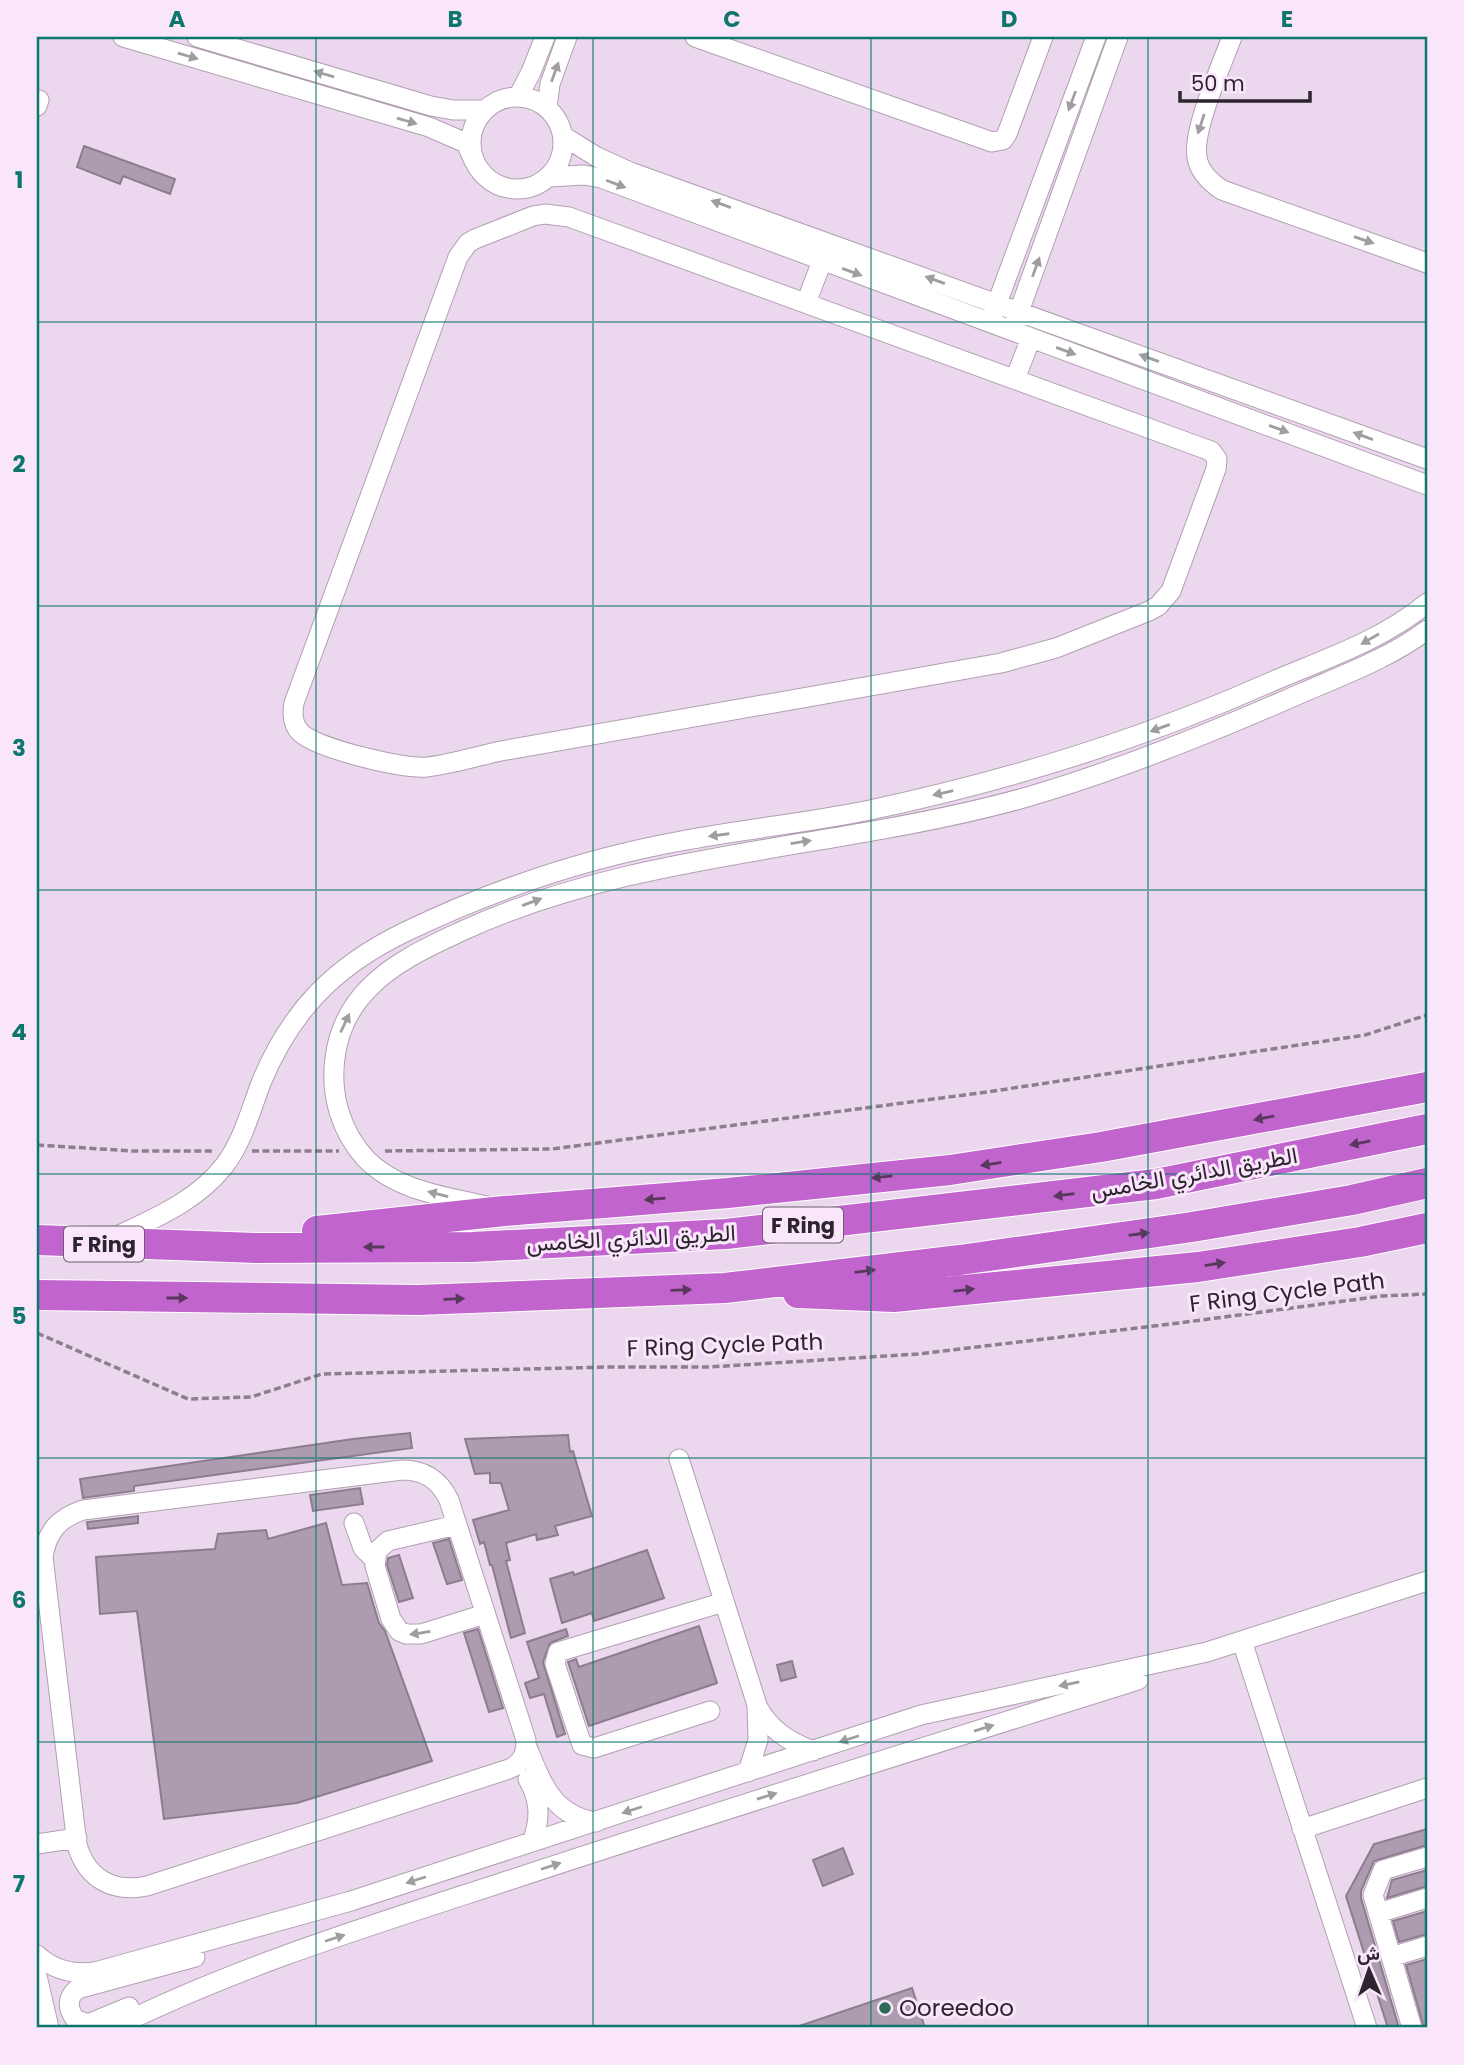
<svg xmlns="http://www.w3.org/2000/svg" width="1464" height="2065" font-family="Poppins,Vazirmatn,sans-serif">
	<style>
		.building { fill: #ad9baf; stroke: #8d7c8f; stroke-width: 2 }
		.lines { fill: none; stroke-linecap: round; stroke-linejoin: round }
		.minor-casing { stroke: #b19fb2; stroke-width: 21 }
		.highway-casing { stroke: #fff; stroke-width: 32 }
		.path { stroke: #8c7e8d; stroke-width: 3.5; stroke-dasharray: 7 3.5; stroke-linecap: butt }
		.minor { stroke: #fff; stroke-width: 19 }
		.highway { stroke: #c164cd; stroke-width: 30 }
		.oneway { fill: #a09da0 }
		.oneway2 { fill: #59385d }
		.grid { fill: none; stroke: #0f766e; stroke-width: 2; stroke-opacity: 0.55 }
		.poi-dot { fill: #296a59; stroke: #f9e6fb; stroke-width: 2.5 }
		.labels { text-anchor: middle; dominant-baseline: central; stroke-width: 6; stroke-linejoin: round; paint-order: stroke }
		.shield { fill: #f9e6fb; stroke: #6a5f6b; stroke-width: 2 }
		.shield-label { font-size: 21px; font-weight: bold; fill: #2c252d }
		.street-label { font-size: 23px; fill: #2c252d; stroke: #f9e6fb }
		.poi-label { font-size: 23px; fill: #2c252d; stroke: #f9e6fb; text-anchor: start }
		.neatline { fill: none; stroke: #0f766e; stroke-width: 2.5 }
		.grid-label { font-size: 23px; text-anchor: middle; font-weight: bold; fill: #0f766e }
	</style>
	<rect width="100%" height="100%" fill="#ecd8ee"/>
	<path class="building" d="M84,146l91,33 -5,15 -47,-18 -3,8 -43,-17z
		M410,1433l2,15 -278,38v5l-51,7 -3,-19 273,-40z
		M568,1435l2,17 3,-1 19,65 -37,10 3,9 -21,5 -1,-6 -30,9 4,17 -4,1 19,72 -14,5 -19,-73h-2l-6,-23 -4,2 -7,-24 36,-10 -8,-27h-11v-10l-15,1 -10,-35z
		M360,1488l3,16 -50,7 -3,-16z
		M138,1516v7l-50,6 -1,-7z
		M326,1523l16,62 25,-2 12,40 6,8 47,130 -135,42 -133,16 -27,-208 -37,3 -4,-57 119,-8 3,-15 48,-4 2,9z
		M449,1539l13,41 -15,4 -14,-41z
		M647,1550l17,48 -70,23 -2,-8 -30,10 -12,-44 23,-7 1,3z
		M399,1555l14,43 -14,4 -12,-37 1,-7z
		M699,1626l18,57 -128,43 -21,-64 8,-3 3,8z
		M478,1629l25,79 -14,4 -25,-79z
		M566,1629l2,7 -18,7 -7,19 22,72 -8,3 -13,-43 -14,4 -5,-15 14,-5 -12,-36z
		M792,1661l4,16 -15,4 -4,-16z
		M1427,1829v16l-53,16 -13,30v7l38,130h-11l-42,-132 28,-52z
		M843,1848l10,26 -30,12 -10,-26z
		M1427,1870v16l-40,12 5,-18z
		M1427,1911v23l-28,8 -6,-21z
		M1427,1959v69h-3l-18,-63z
		M912,1988l13,40h-125l-1,-2z"/>
	<g class="lines">
		<g class="minor-casing">
			<path id="minor" d="M123,37l306,90 37,16 8,18
				M197,37l234,69 22,4h32
				M695,37l297,105 11,-2 4,-6 36,-97
				M1232,37c-10,27 -40,94 -35,120 2,15 13,25 25,33l205,73
				M471 143a46 46 0 1 1 92 0a46 46 0 1 1-92 0Z
				M518,97l13,-25 14,-35
				M37,106l2,-6
				M547,107l3,-23 17,-47
				M563,136l34,21 33,15 797,287
				M549,177l35,-2 17,3 826,307
				M545,214l24,3 642,234 6,8 -1,10 -45,122 -13,15 -9,5 -93,37 -55,15 -500,88c-24,5 -49,13 -74,16 -25,2 -108,-18 -126,-34 -9,-8 -9,-19 -7,-30l164,-446 10,-14 7,-4 58,-23z
				M806,303l16,-42
				M993,314l103,-277
				M1016,320l102,-283
				M1015,379l16,-41
				M486,1206c-41,-10 -89,-15 -120,-47 -25,-27 -36,-64 -31,-101 3,-26 15,-51 34,-70 25,-26 61,-42 93,-57 133,-61 279,-76 422,-102 55,-10 109,-21 163,-38 88,-27 173,-62 257,-99 42,-18 87,-35 123,-62
				M109,1240c41,-20 86,-37 115,-74 19,-25 26,-54 37,-83 30,-73 74,-117 144,-151 87,-42 182,-74 276,-91 63,-12 126,-18 189,-31 136,-29 267,-69 394,-125 55,-24 116,-43 163,-82
				M679,1459l78,246 1,35 -10,32
				M402,1470c22,0 37,9 47,30l77,240c0,14 -4,24 -17,29l-362,117c-34,7 -60,-7 -70,-41l-34,-288c4,-26 16,-39 40,-47z
				M354,1523l9,25 11,11
				M456,1525l-68,16 -11,10 -2,15 16,53 8,12 7,3h15l64,-20
				M1242,1641l125,387
				M757,1706c13,24 31,35 56,45
				M710,1711l-116,37 -12,-3 -27,-81 3,-12 166,-50
				M526,1745c16,37 25,70 70,77
				M528,1779c12,21 13,40 4,63
				M1302,1829l125,-41
				M37,1844l40,-6
				M1378,1913l49,-15
				M37,1955c17,15 35,20 58,17l256,-71 570,-186 286,-63 220,-71
				M1391,1957l36,-11
				M37,1976l12,52
				M129,2007l-41,17 -13,-5c-8,-11 -8,-21 2,-30l118,-32
				M113,2028c129,-64 266,-105 403,-150 206,-68 415,-133 622,-198
				M1412,2028l-39,-133 10,-25 44,-13"/>
		</g>
		<g class="highway-casing">
			<path id="highway" d="M317,1231l187,-20 224,-18 222,-23 151,-23 326,-60
				M37,1240l220,8 215,-1 254,-13 430,-50 271,-55
				M798,1293l96,4 304,-30 162,-25 67,-14
				M37,1295l381,5 307,-12 235,-28 232,-33 160,-27 75,-17"/>
		</g>
		<path class="path" d="M37,1145l96,6h80
			M252,1151h87
			M385,1151l167,-2 435,-57 378,-57 62,-20
			M37,1333l151,66 63,-2 71,-23 287,-7h100l209,-13 261,-31 203,-27 45,-2"/>
		<use href="#minor" class="minor"/>
		<use href="#highway" class="highway"/>
	</g>
	<defs><path id="oneway-solid" d="M-6-.8H1V-3.2L6.5 0L1 3.2V.8H-6Z" transform="scale(1.75)"/></defs>
	<g class="oneway">
		<use href="#oneway-solid" transform="translate(188 56) rotate(16)"/>
		<use href="#oneway-solid" transform="translate(555 72) rotate(-70)"/>
		<use href="#oneway-solid" transform="translate(324 74) rotate(-164)"/>
		<use href="#oneway-solid" transform="translate(1072 101) rotate(110)"/>
		<use href="#oneway-solid" transform="translate(407 121) rotate(16)"/>
		<use href="#oneway-solid" transform="translate(1201 124) rotate(108)"/>
		<use href="#oneway-solid" transform="translate(616 184) rotate(21)"/>
		<use href="#oneway-solid" transform="translate(721 204) rotate(-160)"/>
		<use href="#oneway-solid" transform="translate(1364 240) rotate(19)"/>
		<use href="#oneway-solid" transform="translate(1036 267) rotate(-70)"/>
		<use href="#oneway-solid" transform="translate(852 272) rotate(20)"/>
		<use href="#oneway-solid" transform="translate(935 280) rotate(-160)"/>
		<use href="#oneway-solid" transform="translate(1066 351) rotate(20)"/>
		<use href="#oneway-solid" transform="translate(1149 358) rotate(-160)"/>
		<use href="#oneway-solid" transform="translate(1279 429) rotate(20)"/>
		<use href="#oneway-solid" transform="translate(1363 436) rotate(-160)"/>
		<use href="#oneway-solid" transform="translate(1370 639) rotate(150)"/>
		<use href="#oneway-solid" transform="translate(1160 728) rotate(160)"/>
		<use href="#oneway-solid" transform="translate(943 793) rotate(167)"/>
		<use href="#oneway-solid" transform="translate(719 835) rotate(172)"/>
		<use href="#oneway-solid" transform="translate(801 842) rotate(-9)"/>
		<use href="#oneway-solid" transform="translate(532 902) rotate(-20)"/>
		<use href="#oneway-solid" transform="translate(345 1023) rotate(-65)"/>
		<use href="#oneway-solid" transform="translate(438 1194) rotate(-166)"/>
		<use href="#oneway-solid" transform="translate(420 1633) rotate(171)"/>
		<use href="#oneway-solid" transform="translate(1069 1684) rotate(168)"/>
		<use href="#oneway-solid" transform="translate(984 1728) rotate(-17)"/>
		<use href="#oneway-solid" transform="translate(849 1739) rotate(162)"/>
		<use href="#oneway-solid" transform="translate(767 1796) rotate(-17)"/>
		<use href="#oneway-solid" transform="translate(632 1810) rotate(162)"/>
		<use href="#oneway-solid" transform="translate(551 1866) rotate(-18)"/>
		<use href="#oneway-solid" transform="translate(416 1880) rotate(162)"/>
		<use href="#oneway-solid" transform="translate(335 1938) rotate(-18)"/>
	</g>
	<g class="oneway2">
		<use href="#oneway-solid" transform="translate(1264 1118) rotate(169)"/>
		<use href="#oneway-solid" transform="translate(1360 1143) rotate(169)"/>
		<use href="#oneway-solid" transform="translate(991 1164) rotate(171)"/>
		<use href="#oneway-solid" transform="translate(882 1177) rotate(174)"/>
		<use href="#oneway-solid" transform="translate(1064 1195) rotate(173)"/>
		<use href="#oneway-solid" transform="translate(655 1199) rotate(175)"/>
		<use href="#oneway-solid" transform="translate(1139 1234) rotate(-8)"/>
		<use href="#oneway-solid" transform="translate(374 1247) rotate(180)"/>
		<use href="#oneway-solid" transform="translate(1215 1264) rotate(-9)"/>
		<use href="#oneway-solid" transform="translate(865 1271) rotate(-7)"/>
		<use href="#oneway-solid" transform="translate(681 1290) rotate(-2)"/>
		<use href="#oneway-solid" transform="translate(964 1290) rotate(-6)"/>
		<use href="#oneway-solid" transform="translate(177 1298)"/>
		<use href="#oneway-solid" transform="translate(454 1299) rotate(-2)"/>
	</g>
	<path class="grid" d="M316,37v1991M593,37v1991M871,37v1991M1148,37v1991M37,322h1390M37,606h1390M37,890h1390M37,1174h1390M37,1458h1390M37,1742h1390"/>
	<circle class="poi-dot" cx="885" cy="2008" r="7"/>
	<g class="labels">
		<g class="shield">
			<rect x="763" y="1207.5" width="80" height="35" rx="5"/>
			<rect x="64" y="1226.5" width="80" height="35" rx="5"/>
		</g>
		<g class="shield-label">
			<text x="803" y="1225">F Ring</text>
			<text x="104" y="1244">F Ring</text>
		</g>
		<g class="street-label">
			<text transform="translate(1194 1173) rotate(-10)">الطريق الدائري الخامس</text>
			<text transform="translate(631 1238) rotate(-3)">الطريق الدائري الخامس</text>
			<text transform="translate(1287 1292) rotate(-7)">F Ring Cycle Path</text>
			<text transform="translate(725 1345) rotate(-2)">F Ring Cycle Path</text>
		</g>
		<g class="poi-label">
			<text x="899" y="2008">Ooreedoo</text>
		</g>
	</g>
	<rect width="1464" height="2065" fill="none" stroke="#f9e6fb" stroke-width="77"/>
	<g transform="translate(1369 1970) rotate(358)" stroke="#f9e6fb" stroke-width="5" paint-order="stroke">
	<path d="M0-5L12 26L0 18L-12 26Z" fill="#2c252d"/>
	<text y="-10" font-size="19" font-weight="bold" text-anchor="middle" fill="#2c252d">ش</text>
	</g>
	<path d="M1180 91v10h130v-10" fill="none" stroke="#2c252d" stroke-width="3.5"/>
	<text x="1191" y="91" font-size="21" fill="#2c252d" stroke="#f9e6fb" stroke-width="5" paint-order="stroke">50 m</text>
	<rect x="38" y="38" width="1388" height="1988" class="neatline"/>
	<g class="grid-label">
		<text x="177" y="27">A</text>
		<text x="455" y="27">B</text>
		<text x="732" y="27">C</text>
		<text x="1009" y="27">D</text>
		<text x="1287" y="27">E</text>
		<text x="19" y="188">1</text>
		<text x="19" y="472">2</text>
		<text x="19" y="756">3</text>
		<text x="19" y="1040">4</text>
		<text x="19" y="1324">5</text>
		<text x="19" y="1608">6</text>
		<text x="19" y="1892">7</text>
	</g>
</svg>
